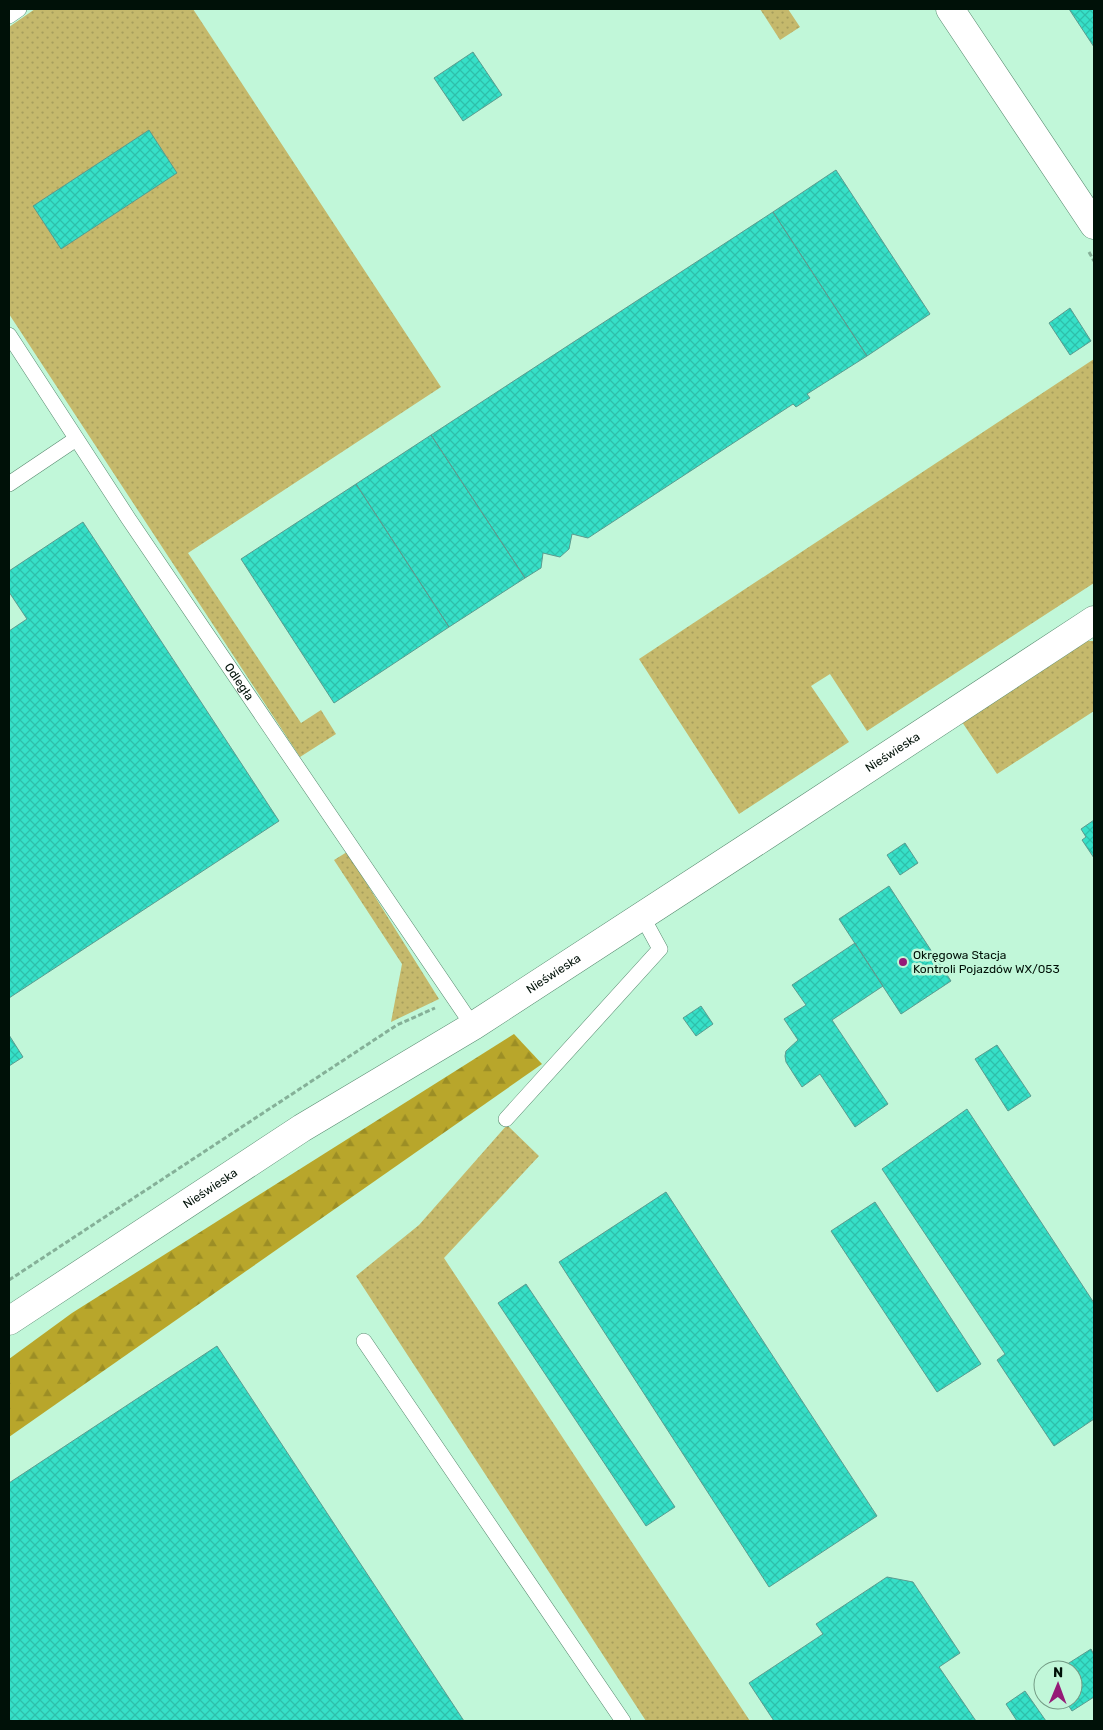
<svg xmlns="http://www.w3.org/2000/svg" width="1103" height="1730" font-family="Rubik,sans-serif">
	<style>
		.grass { fill: url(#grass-dots) }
		.forest { fill: url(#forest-firs) }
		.building { fill: url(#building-cross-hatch); stroke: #5b9b8f }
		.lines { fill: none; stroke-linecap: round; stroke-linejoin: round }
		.service-casing { stroke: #578a6f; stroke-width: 16 }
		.minor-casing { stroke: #578a6f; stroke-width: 29 }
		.path { stroke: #85b098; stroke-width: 3; stroke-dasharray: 5 2.5; stroke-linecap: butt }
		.service { stroke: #fff; stroke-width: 15 }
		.minor { stroke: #fff; stroke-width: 28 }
		.poi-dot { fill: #951b77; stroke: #c1f7d9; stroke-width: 2 }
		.labels { text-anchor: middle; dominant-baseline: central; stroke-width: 5; stroke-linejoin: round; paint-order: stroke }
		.street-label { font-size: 12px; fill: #001108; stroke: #c1f7d9 }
		.poi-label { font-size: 12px; fill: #001108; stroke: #c1f7d9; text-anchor: start }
	</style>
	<defs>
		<pattern id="grass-dots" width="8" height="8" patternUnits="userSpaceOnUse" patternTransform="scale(1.25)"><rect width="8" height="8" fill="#c5b96c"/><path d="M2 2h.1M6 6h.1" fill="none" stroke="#a79e5c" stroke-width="1.8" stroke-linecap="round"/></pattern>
		<pattern id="forest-firs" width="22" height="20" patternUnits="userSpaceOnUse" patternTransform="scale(1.25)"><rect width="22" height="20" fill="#b8a62b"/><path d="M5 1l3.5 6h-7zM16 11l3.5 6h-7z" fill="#9c8e25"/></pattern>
		<pattern id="building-cross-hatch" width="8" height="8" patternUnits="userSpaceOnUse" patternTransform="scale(1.25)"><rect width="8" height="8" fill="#36e0c8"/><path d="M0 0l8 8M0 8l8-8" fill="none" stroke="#2ebfaa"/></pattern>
	</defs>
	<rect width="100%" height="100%" fill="#c1f7d9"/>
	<path class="grass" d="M35,9h158l248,378 -253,166 113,170 20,-13 15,24 -36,23 -291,-443v-287z
		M760,9h28l12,18 -20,13z
		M1094,359v224l-227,148 -37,-57 -19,12 38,56 -110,72 -100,-155z
		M1086,641h8v70l-97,63 -35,-52z
		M347,852l92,147 -48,23 11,-58 -68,-104z
		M507,1125l32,31 -95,102 306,463h-104l-290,-445 63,-51z"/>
	<path class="forest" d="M514,1034l28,30 -533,373v-78l63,-46z"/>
	<path class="building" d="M1069,9h25v38z
		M473,52l29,43 -39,26 -29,-43z
		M149,130l28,43 -116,76 -28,-43z
		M836,170l94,144 -63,42 -94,-144z
		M773,212l94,144 -60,38 3,4 -14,9 -3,-3 -205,134 -16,-4 -3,15 -9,8 -17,-4 -2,15 -16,10 -94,-143z
		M1070,308l21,33 -21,14 -21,-32z
		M431,435l94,143 -76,49 -93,-143z
		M356,484l93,143 -115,76 -93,-144z
		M83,522l196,299 -270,177v-367l18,-12 -18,-27v-21z
		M1094,820v38l-12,-18 4,-3 -5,-8z
		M905,843l13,20 -18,12 -13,-20z
		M889,886l62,95 -50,33 -62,-95z
		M855,943l28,43 -51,34 56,84 -33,23 -35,-53 -18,13 -16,-25 -1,-6 1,-5 12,-11 -14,-21 22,-14 -14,-20z
		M701,1006l12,18 -17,12 -13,-18z
		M9,1035l14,22 -14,9z
		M997,1045l34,51 -23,15 -33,-52z
		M967,1109l127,194v116l-40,27 -57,-86 8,-6 -123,-185z
		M666,1192l211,324 -108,71 -210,-325z
		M875,1202l106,162 -44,28 -106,-161z
		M526,1284l149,223 -29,19 -148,-223z
		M217,1346l247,375h-455v-238z
		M887,1577l26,5 47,71 -21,14 37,54h-202l-25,-38 74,-49 -7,-10z
		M1091,1649l3,6v42l-22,14 -7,-11h8v-30h-15z
		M1025,1691l21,30h-29l-11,-17z"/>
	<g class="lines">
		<g class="service-casing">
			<g id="service">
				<path d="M9,16l10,-7"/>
				<path id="s1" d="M9,335l119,183 345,508"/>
				<path d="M9,484l67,-45"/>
				<path d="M506,1119l154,-170 -18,-33"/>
				<path d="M364,1341l259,380"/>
			</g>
		</g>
		<g class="minor-casing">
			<g id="minor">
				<path d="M950,9l144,216"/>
				<path id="s2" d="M9,1321l293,-193 171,-102 292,-190 329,-216"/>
			</g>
		</g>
		<path class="path" d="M1089,252l5,9
			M9,1280l388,-255 38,-17"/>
		<use href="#service" class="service"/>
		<use href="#minor" class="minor"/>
	</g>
	<circle class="poi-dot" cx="903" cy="962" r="5"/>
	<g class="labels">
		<g class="street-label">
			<text stroke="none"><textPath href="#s1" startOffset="416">Odległa</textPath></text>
			<text stroke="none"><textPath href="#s2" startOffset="1051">Nieświeska</textPath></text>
			<text stroke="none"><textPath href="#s2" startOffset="646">Nieświeska</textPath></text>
			<text stroke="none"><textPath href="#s2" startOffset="241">Nieświeska</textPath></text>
		</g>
		<g class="poi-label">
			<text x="913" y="955">Okręgowa Stacja<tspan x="913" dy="14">Kontroli Pojazdów WX/053</tspan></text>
		</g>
	</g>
	<rect width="1103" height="1730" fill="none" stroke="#001108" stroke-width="20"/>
	<g transform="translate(1058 1685) rotate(1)"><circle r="24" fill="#c1f7d9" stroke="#749b85"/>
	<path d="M0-4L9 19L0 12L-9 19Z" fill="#951b77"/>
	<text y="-8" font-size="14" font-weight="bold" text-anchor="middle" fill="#001108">N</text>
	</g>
</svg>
